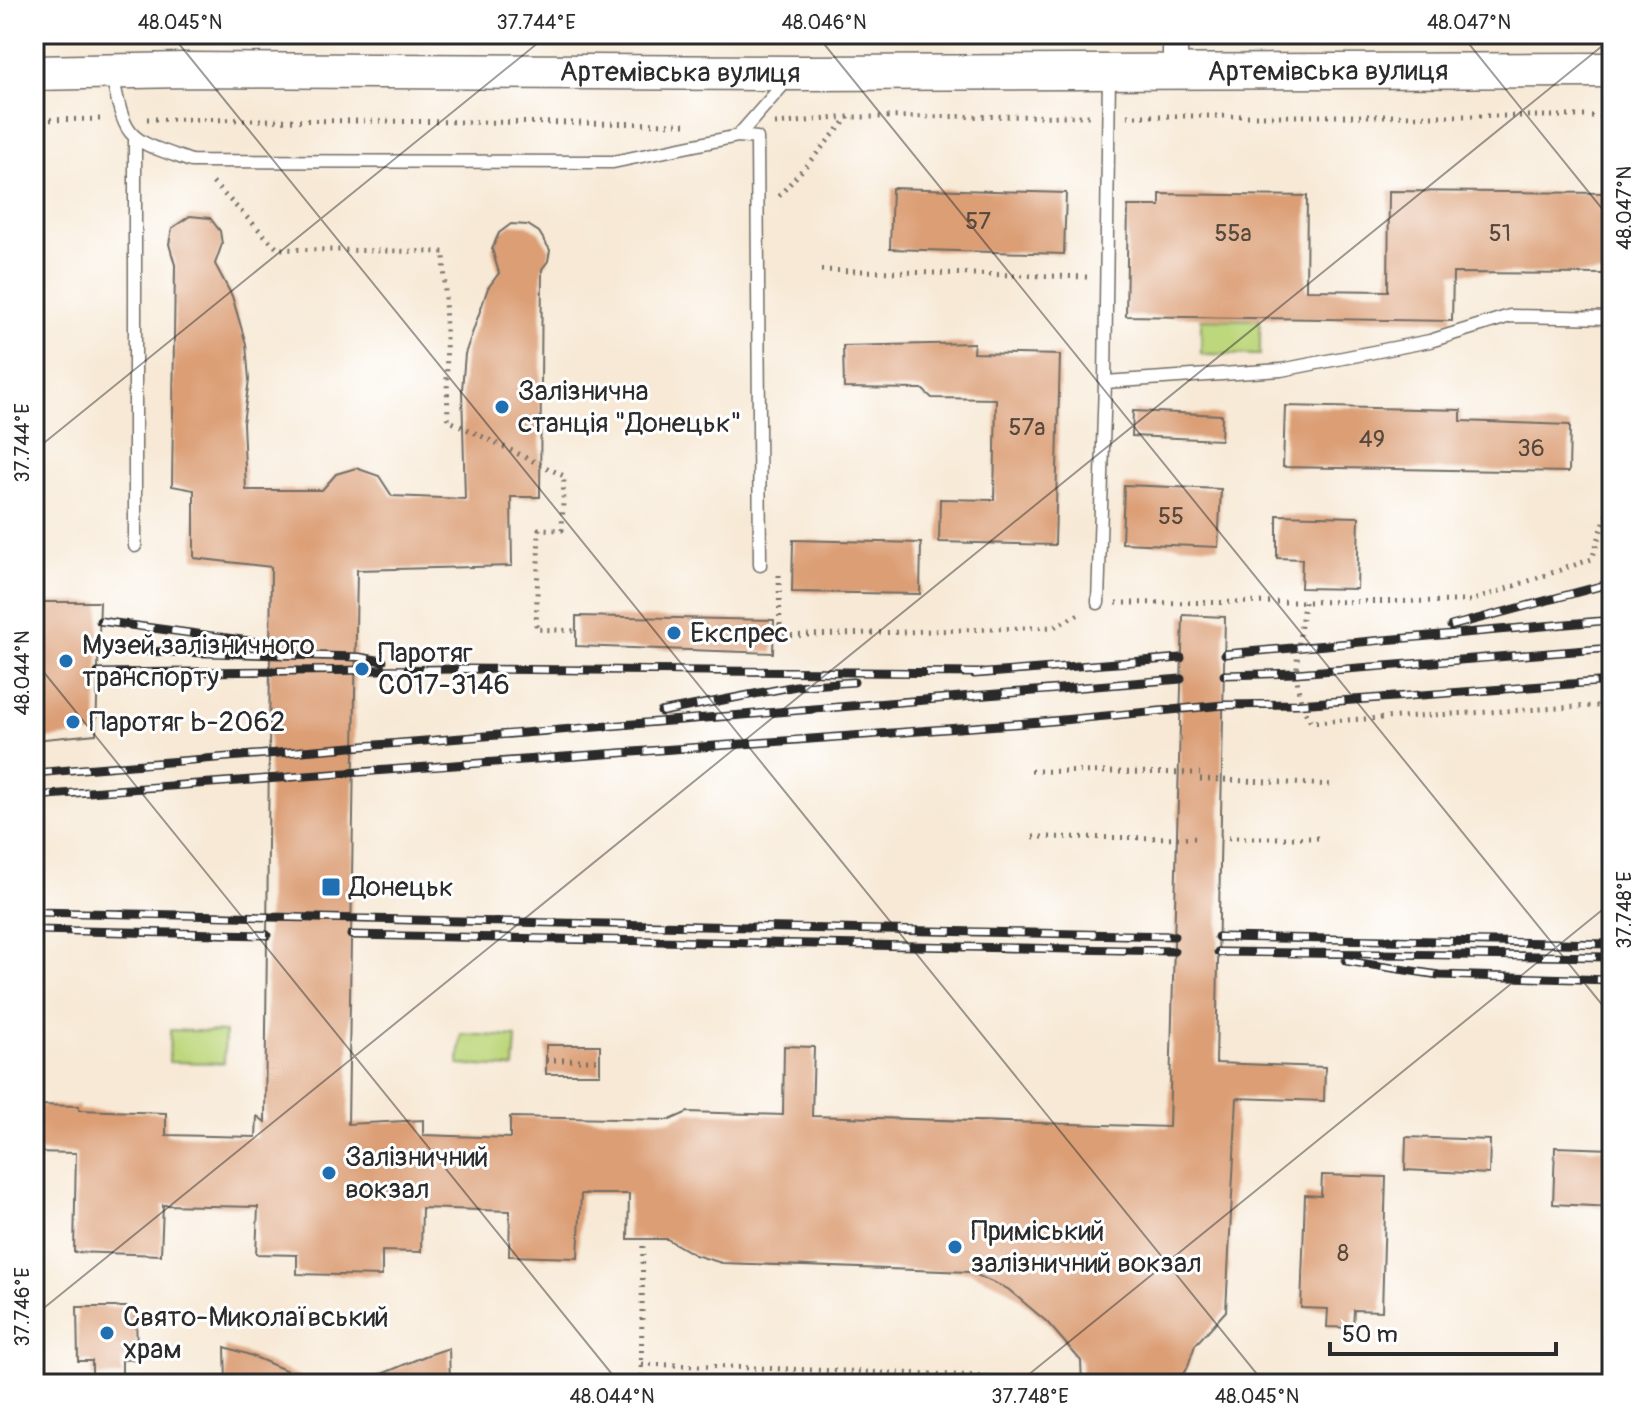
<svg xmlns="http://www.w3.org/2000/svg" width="1646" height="1418" font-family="Pangolin,sans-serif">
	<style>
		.green { fill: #bdd77c; stroke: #748154; stroke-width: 2 }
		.building { fill: #db9e74 }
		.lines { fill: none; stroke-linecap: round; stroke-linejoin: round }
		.service-casing { stroke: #726e66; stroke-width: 15 }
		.minor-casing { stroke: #726e66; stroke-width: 27 }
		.secondary-casing { stroke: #726e66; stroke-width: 37 }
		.path { stroke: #726e66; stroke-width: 5; stroke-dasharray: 2 6; stroke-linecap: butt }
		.service { stroke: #fff; stroke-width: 12 }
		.minor { stroke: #fff; stroke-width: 24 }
		.secondary { stroke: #fff; stroke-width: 34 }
		.rail-casing { stroke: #2b2b2b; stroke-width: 9 }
		.rail { stroke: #fff; stroke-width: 6; stroke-dasharray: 18; stroke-linecap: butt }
		.ticks { fill: none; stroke: #2b2b2b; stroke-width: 2; stroke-opacity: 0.45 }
		.poi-dot { fill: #1f6fb2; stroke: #fff; stroke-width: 3 }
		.labels { text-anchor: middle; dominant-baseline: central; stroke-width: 6; stroke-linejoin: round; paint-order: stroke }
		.number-label { font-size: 24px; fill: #57483d }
		.street-label { font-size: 28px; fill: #2b2b2b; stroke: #fff }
		.poi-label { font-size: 28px; fill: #2b2b2b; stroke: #fff; text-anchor: start }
		.neatline { fill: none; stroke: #2b2b2b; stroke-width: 3 }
		.ticks-label { font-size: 20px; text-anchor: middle; fill: #2b2b2b }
	</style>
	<rect width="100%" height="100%" fill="#fff"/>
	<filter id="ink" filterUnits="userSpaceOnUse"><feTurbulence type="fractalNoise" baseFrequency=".0125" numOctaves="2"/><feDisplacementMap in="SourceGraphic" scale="16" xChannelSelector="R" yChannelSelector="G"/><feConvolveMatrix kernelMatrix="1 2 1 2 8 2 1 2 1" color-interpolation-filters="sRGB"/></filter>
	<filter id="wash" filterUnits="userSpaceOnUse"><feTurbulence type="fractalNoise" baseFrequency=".006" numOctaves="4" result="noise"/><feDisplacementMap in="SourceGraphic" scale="32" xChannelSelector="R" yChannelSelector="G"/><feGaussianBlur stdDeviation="1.8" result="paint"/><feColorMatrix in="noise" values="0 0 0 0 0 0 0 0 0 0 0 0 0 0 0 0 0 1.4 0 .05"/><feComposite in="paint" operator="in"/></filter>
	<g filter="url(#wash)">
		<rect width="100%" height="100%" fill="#f7e9d5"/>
		<path class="green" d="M1201,319l59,1v35l-59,-1z
			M170,1030l55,2 -1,31 -55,-1z
			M461,1034l55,3 -2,31 -55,-3z"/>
		<g id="blocks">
			<path class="building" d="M892,188l174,5 -2,61 -174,-5z
				M1389,191l223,2v81l-159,-1 -1,48 -326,-5 2,-110h32v-12l147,2 -1,94 82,1z
				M190,216l20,2 10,13 2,13 -7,20 17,32 14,48 3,36 -6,43 3,67h76l14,-16 20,-6 23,8 13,20 73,3 -3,-109 3,-36 23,-66 11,-15 -7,-24 7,-16 12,-9 17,1 11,7 11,18 -2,11 -6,8 -2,228h-29l1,69 -155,4 -9,554 75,-4v15l87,3v-21l160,3 18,-8 95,3 1,-69 30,1 -2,69 357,11 14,-512 42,2 -9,446 109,4 -1,34 -87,-3 -11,213 -31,34 -8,24 -13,15h-92l-1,-23 -34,-39 -39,-33 -38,-17 -248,-9 -27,-8 -28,-16h-39l1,-45h-48l-3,64 -69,-2 1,-45 -88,-3 -1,44 -39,-1v25l-85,-2v-19l-41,-1 2,-47 -95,-2 -2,50 -87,-3 2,-99 -42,-1v-47l45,1v4l87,3v22l90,2 1,-21 8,6 6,-555 -77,-9v-68l-22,-4 3,-221 -6,-21 3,-16z
				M974,343l-1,10 87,2 -5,190 -116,-3 1,-43 54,1 2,-101 -64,-1 -10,-9 -78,-1 -1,-42z
				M1285,406l176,4v11l109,4 -1,47 -286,-5z
				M1133,411l89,4 -1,25 -89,-4z
				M1124,485l97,4 -3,58 -96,-4z
				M1277,515l82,2 -2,72 -56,-1 1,-29 -25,-1z
				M793,540l128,3 -1,51 -128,-2z
				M34,602h66l-4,132 -62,6z
				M576,616l198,4 -1,33 -197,-7z
				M546,1045h54v29h-54z
				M1406,1137l84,3 -1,34 -84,-4z
				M1555,1147l57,2v58l-59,-3z
				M1322,1175l64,2 -4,134 -28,-1 -1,18 -26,-1 1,-18 -27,-1 4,-113 16,1z
				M77,1307h59l1,52 -15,1v16l-30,1v-16h-14z
				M225,1347l25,8 68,29h-92z
				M449,1348l1,36h-92l67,-28z"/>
		</g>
	</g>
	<g filter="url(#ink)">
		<use href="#blocks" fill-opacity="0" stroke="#726e66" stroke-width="2"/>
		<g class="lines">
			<g class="service-casing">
				<path id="service" d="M112,74c14,69 15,64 79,87l422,1 125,-26 51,-58
					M738,136l19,2 3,427
					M1105,382l176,-12 149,-29 80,-25 102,2
					M135,546v-405
					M1098,603l7,-221 4,-308"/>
			</g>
			<g class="minor-casing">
				<path id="minor" d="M1175,34v38"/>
			</g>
			<g class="secondary-casing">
				<g id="secondary">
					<path id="s1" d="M34,73l150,-3 610,3 818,-3"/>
				</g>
			</g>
			<path class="path" d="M1127,116h485
				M147,119l538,5
				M34,120l67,-1
				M775,124l74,-7 240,-1
				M213,183l65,66 166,3 4,168 116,56 -2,54 -23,-1 -3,100 40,2
				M779,196l70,-79
				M821,270l267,7
				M779,575l1,61 274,-9 27,-14
				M1304,602c-4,40 -17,84 7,120l301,-17
				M1116,603l355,-2 121,-42 20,-61
				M1031,771l169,2
				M1200,779l135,6
				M1033,837l166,1
				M1220,838h103
				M546,1060h54
				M642,1364l343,12 22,8
				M641,1384l2,-145"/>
			<use href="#service" class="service"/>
			<use href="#minor" class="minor"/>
			<use href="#secondary" class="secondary"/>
			<g class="rail-casing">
				<path id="rail" d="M100,621l172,23
					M1451,626l161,-43
					M99,650l260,7 24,4
					M1225,654l387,-34
					M98,673l362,-4 523,4
					M974,674l207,-16
					M1224,675l72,-2 316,-25
					M661,712l135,-26 58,-4
					M34,773l1147,-94
					M34,796l1007,-74 183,-17 74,-1 314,-23
					M34,912l1140,24
					M34,930l233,5
					M351,935l823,16
					M1218,937l394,7
					M1218,952l394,5
					M1346,961l93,14 173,5"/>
			</g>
			<use href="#rail" class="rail"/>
		</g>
	</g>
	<path class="ticks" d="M171,34l1094,1350M816,34l796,983M1461,34l151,187M34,451l515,-417M34,660l586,724M34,1316l1578,-1278M1017,1384l595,-482"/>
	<g class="poi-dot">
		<circle cx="502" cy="407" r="8"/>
		<circle cx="674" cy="633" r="8"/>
		<circle cx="66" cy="661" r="8"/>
		<circle cx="362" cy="669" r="8"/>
		<circle cx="73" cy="722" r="8"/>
		<rect x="321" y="877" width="20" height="20" rx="4"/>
		<circle cx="329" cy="1173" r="8"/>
		<circle cx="955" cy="1247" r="8"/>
		<circle cx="107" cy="1333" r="8"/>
	</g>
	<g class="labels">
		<g class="number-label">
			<text x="978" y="221">57</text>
			<text x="1233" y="233">55а</text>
			<text x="1500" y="233">51</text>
			<text x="1027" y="427">57а</text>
			<text x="1372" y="439">49</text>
			<text x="1531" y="448">36</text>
			<text x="1171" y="516">55</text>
			<text x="1343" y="1253">8</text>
		</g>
		<g class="street-label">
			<text stroke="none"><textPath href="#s1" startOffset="646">Артемівська вулиця</textPath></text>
			<text stroke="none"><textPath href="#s1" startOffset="1294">Артемівська вулиця</textPath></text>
		</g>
		<g class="poi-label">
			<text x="518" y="391">Залізнична<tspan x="518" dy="32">станція "Донецьк"</tspan></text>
			<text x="690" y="633">Експрес</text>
			<text x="82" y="645">Музей залізничного<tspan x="82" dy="32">транспорту</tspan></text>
			<text x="378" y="653">Паротяг<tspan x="378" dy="32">СО17-3146</tspan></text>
			<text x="89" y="722">Паротяг Ь-2062</text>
			<text x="349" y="887">Донецьк</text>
			<text x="345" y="1157">Залізничний<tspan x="345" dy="32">вокзал</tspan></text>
			<text x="971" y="1231">Приміський<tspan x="971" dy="32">залізничний вокзал</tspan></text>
			<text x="123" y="1317">Свято-Миколаївський<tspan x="123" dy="32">храм</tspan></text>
		</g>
	</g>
	<rect width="1646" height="1418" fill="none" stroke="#fff" stroke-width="88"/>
	<path d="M1330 1342v12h226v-12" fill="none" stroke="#2b2b2b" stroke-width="4"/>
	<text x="1342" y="1342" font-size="24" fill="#2b2b2b" stroke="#ffffff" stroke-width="6" paint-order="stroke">50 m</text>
	<rect x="44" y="44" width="1558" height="1330" class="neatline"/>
	<g class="ticks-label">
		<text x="180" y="29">48.045°N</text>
		<text x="536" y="29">37.744°E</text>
		<text x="824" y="29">48.046°N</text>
		<text x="1469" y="29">48.047°N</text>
		<text transform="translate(1624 208) rotate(-90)" y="7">48.047°N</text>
		<text transform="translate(22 443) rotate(-90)" y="7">37.744°E</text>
		<text transform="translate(22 673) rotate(-90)" y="7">48.044°N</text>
		<text transform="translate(1624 910) rotate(-90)" y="7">37.748°E</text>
		<text transform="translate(22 1307) rotate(-90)" y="7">37.746°E</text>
		<text x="612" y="1403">48.044°N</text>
		<text x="1030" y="1403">37.748°E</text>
		<text x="1257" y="1403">48.045°N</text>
	</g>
</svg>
